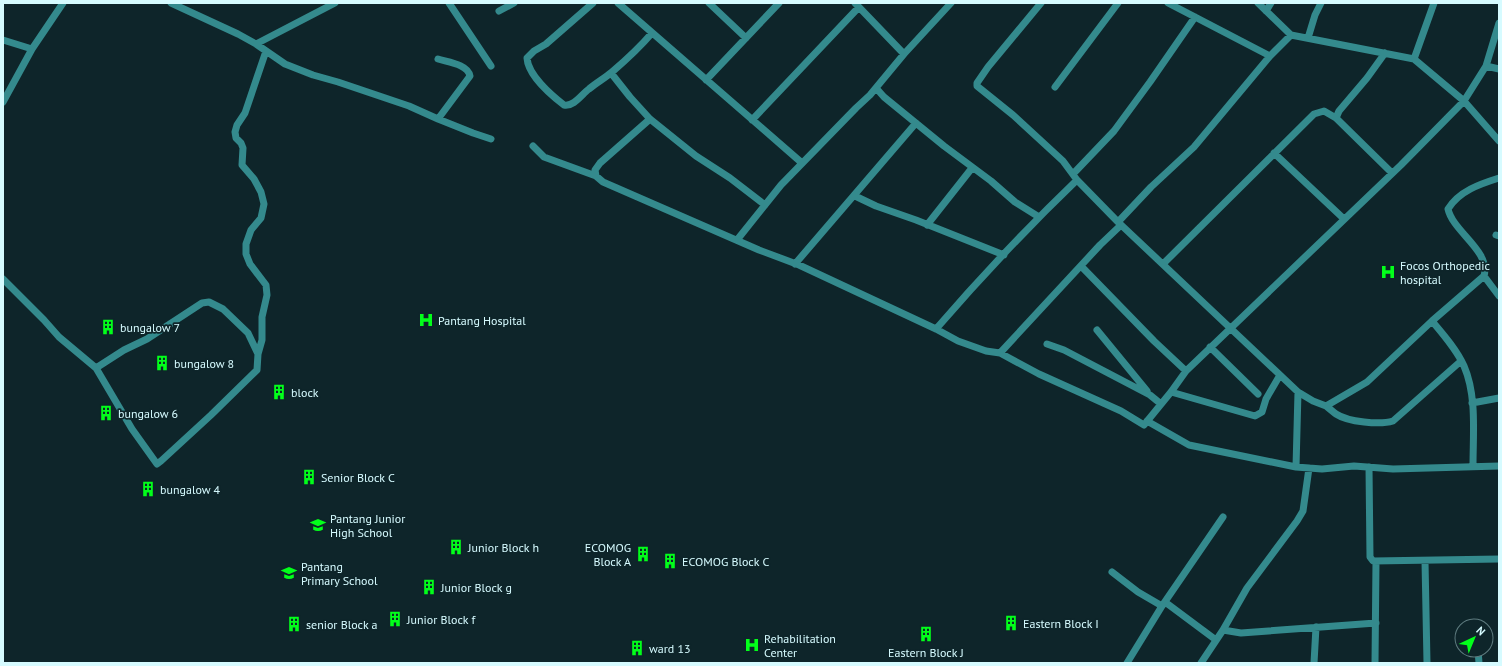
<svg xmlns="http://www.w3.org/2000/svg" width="1502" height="666" font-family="'PT Sans',sans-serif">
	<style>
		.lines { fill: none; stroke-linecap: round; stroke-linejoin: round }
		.minor { stroke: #348a8d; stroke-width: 7 }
		.labels { text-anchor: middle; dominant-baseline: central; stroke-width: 3.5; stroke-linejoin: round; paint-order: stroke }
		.poi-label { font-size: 12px; fill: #d6fbff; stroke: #0e252a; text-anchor: start }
	</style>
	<rect width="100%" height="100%" fill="#0e252a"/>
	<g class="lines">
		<path class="minor" d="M171,3l67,31 18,10 29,20 28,11 25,7 71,24 29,13 35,14 18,6
			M449,3l42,63
			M593,3l-47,41 -12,7 -7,7c1,17 24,37 37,47 10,2 18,-11 25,-16 7,-6 16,-11 23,-17 14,-12 28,-25 40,-39
			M618,3l184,160
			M709,3l37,35
			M855,3l49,51
			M1041,3l-53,64 -11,16v3l36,29 50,46 14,19 41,42 180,170 15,9 13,5 41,-24 65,-61 52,-45c7,-25 -31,-44 -36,-67 11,-18 32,-25 51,-31
			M1168,3l102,53
			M1258,3l33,32 123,24 50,42 35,40
			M499,11l15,-8
			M1266,11l5,-8
			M1308,38l7,-23 6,-12
			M3,40l29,9
			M256,44l79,-41
			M438,59c9,3 30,5 32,17l-32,43
			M1414,59l20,-56
			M1486,66l13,3
			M611,73l19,24 20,22 46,37 34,22 35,27
			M706,80l73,-77
			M1055,87l63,-84
			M876,88l8,9 60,49 47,35 24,21 24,15
			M3,102l29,-53 31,-46
			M1336,118l3,-7 28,-33 18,-25
			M650,119l-50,44 -5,7 1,6 7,6 156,68 40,15 137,64 22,12 28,10 14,2 39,21 82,37 23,14 27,-33 15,-21 215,-206 63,-64 22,-35 13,-43
			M752,120l107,-113
			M533,146l11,11 52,19
			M1274,153l70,66
			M1073,174l41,-43 36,-49 45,-65
			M855,196l21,10 40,14 88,35
			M1118,222l33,-35 43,-40 76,-91 21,-21
			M927,225l45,-57
			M1496,235l3,1
			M737,240l44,-55 75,-77 14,-13 34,-41 47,-51
			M795,264l121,-141
			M1163,264l151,-150 10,-3 12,7 56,55
			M1081,266l73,75 32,30
			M1484,276l15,20
			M3,279l41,41 15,17 37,31 36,61 25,35 4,-3 50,-46 46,-45 1,-16 4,-14v-23l5,-22 -1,-10 -16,-21 -4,-10v-10l5,-14 10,-12 3,-14 -3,-12 -7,-13 -12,-14 1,-17 -2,-5 -5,-5 -1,-6 2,-7 8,-12 21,-62
			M1432,321c11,13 25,29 32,45 13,30 9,67 9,100
			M936,329c45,-52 92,-102 141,-149
			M1097,330l50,61
			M1047,344l17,6 86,45 11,9
			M1210,347l48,47
			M1000,353l100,-108 21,-20
			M96,368l28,-18 23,-11 55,-36 7,-1 14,7 25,24 10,21
			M1171,392l84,24 7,-4 4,-13 14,-24
			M1472,403l27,-5
			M1326,406c4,3 7,6 10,8 12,8 44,11 57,7l68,-60
			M1147,421l42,24 107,22 26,2 32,-3 39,3 106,-3
			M1296,467l2,-75
			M1369,467l1,90 3,4 126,-2
			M1425,561l2,102
			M1112,572l26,20 24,14
			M1165,602l51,38
			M1223,630l18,3 135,-10
			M1478,650l1,13
			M1127,663l35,-57 61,-89
			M1201,663l22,-33 24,-42 50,-67 6,-10 6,-43
			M1314,663l2,-36
			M1375,663l1,-102"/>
	</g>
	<defs>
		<g id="hospital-bare" transform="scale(1.2)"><path d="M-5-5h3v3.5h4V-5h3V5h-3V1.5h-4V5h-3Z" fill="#02ff1a" stroke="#0e252a" stroke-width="2.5" paint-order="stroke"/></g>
		<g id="building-bare" transform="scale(1.2)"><path d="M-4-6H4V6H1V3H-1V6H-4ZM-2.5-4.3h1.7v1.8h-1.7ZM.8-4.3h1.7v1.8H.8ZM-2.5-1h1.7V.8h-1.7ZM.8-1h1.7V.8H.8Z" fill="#02ff1a" stroke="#0e252a" stroke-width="2.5" paint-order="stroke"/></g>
		<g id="school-bare" transform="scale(1.2)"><path d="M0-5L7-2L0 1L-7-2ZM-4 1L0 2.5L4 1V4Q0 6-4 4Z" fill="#02ff1a" stroke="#0e252a" stroke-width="2.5" paint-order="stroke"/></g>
	</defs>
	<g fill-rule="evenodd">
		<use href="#hospital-bare" x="1388" y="272"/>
		<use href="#hospital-bare" x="426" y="320"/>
		<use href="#building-bare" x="108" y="327"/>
		<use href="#building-bare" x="162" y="363"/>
		<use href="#building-bare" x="279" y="392"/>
		<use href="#building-bare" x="106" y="413"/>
		<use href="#building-bare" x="309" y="477"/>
		<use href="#building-bare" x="148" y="489"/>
		<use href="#school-bare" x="318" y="525"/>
		<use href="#building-bare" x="456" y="547"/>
		<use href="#building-bare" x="643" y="554"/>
		<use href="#building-bare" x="670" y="561"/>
		<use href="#school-bare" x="289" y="573"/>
		<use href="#building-bare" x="429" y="587"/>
		<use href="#building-bare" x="395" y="619"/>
		<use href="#building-bare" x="1011" y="623"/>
		<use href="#building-bare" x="294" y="624"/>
		<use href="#building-bare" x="926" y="634"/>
		<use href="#hospital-bare" x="752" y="645"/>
		<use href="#building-bare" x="637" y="648"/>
	</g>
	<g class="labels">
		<g class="poi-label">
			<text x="1400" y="265">Focos Orthopedic<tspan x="1400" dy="14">hospital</tspan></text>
			<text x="438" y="320">Pantang Hospital</text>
			<text x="120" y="327">bungalow 7</text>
			<text x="174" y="363">bungalow 8</text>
			<text x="291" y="392">block</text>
			<text x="118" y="413">bungalow 6</text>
			<text x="321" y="477">Senior Block C</text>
			<text x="160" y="489">bungalow 4</text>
			<text x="330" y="518">Pantang Junior<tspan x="330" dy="14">High School</tspan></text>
			<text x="468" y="547">Junior Block h</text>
			<text x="631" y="547" text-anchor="end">ECOMOG<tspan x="631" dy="14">Block A</tspan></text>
			<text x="682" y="561">ECOMOG Block C</text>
			<text x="301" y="566">Pantang<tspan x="301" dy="14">Primary School</tspan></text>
			<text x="441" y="587">Junior Block g</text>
			<text x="407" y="619">Junior Block f</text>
			<text x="1023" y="623">Eastern Block I</text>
			<text x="306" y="624">senior Block a</text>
			<text x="764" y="638">Rehabilitation<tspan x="764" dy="14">Center</tspan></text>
			<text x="649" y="648">ward 13</text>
			<text x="926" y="652" text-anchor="middle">Eastern Block J</text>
		</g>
	</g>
	<rect width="1502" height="666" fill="none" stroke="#d6fbff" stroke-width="8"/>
	<g transform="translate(1474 638) rotate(44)"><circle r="19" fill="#0e252a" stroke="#5e7b7f"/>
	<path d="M0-3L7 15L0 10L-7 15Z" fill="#02ff1a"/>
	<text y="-6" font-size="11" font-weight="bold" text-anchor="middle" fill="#d6fbff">N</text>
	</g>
</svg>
